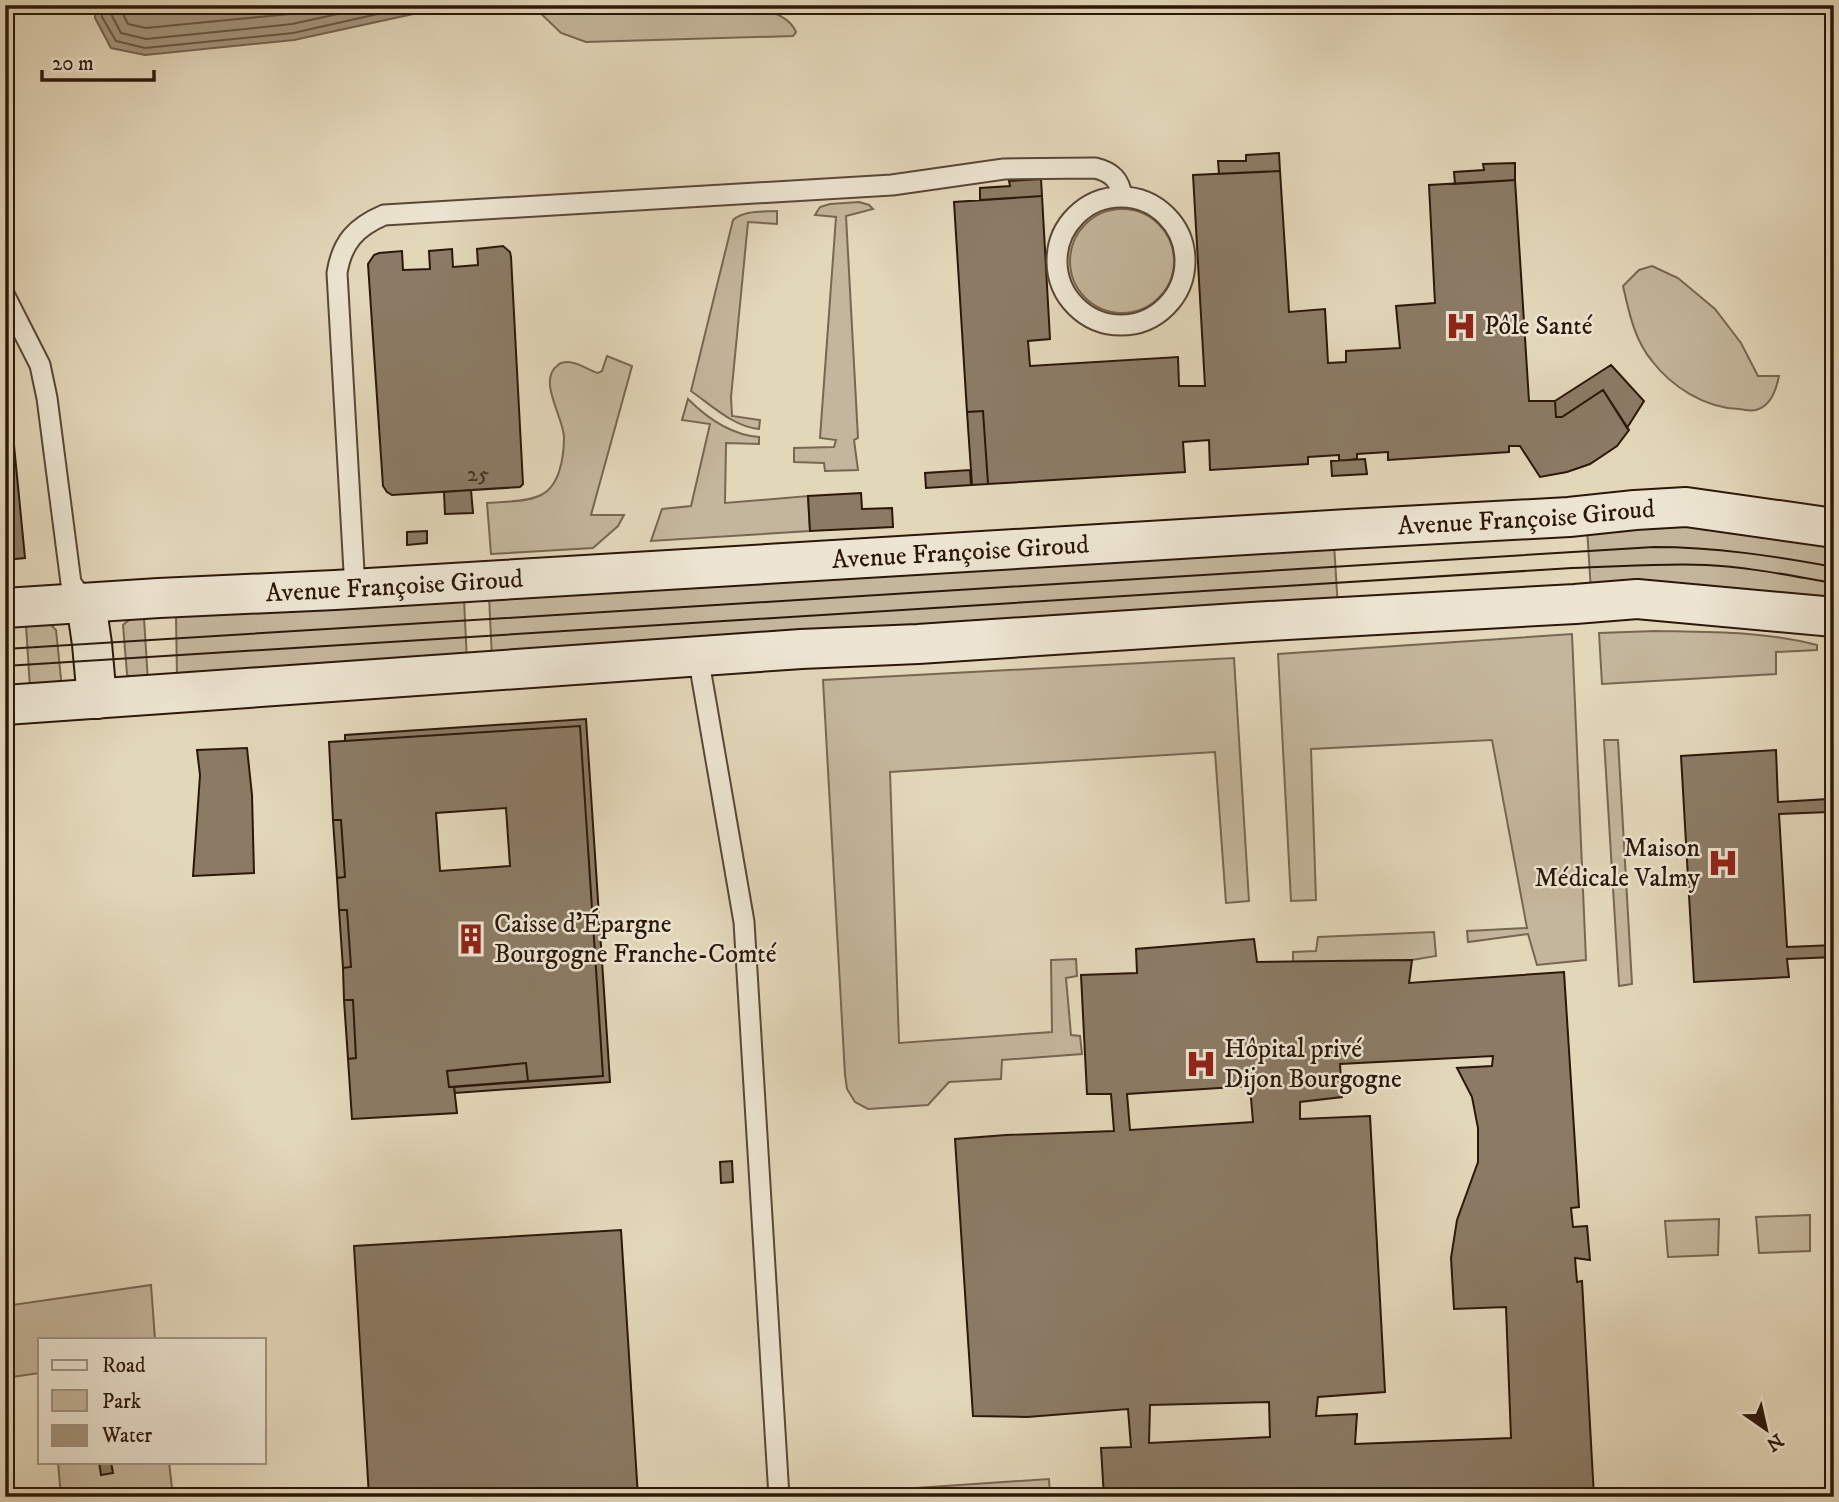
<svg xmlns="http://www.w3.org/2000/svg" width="1839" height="1502" font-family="'IM FELL DW Pica',serif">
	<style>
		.green { fill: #c4b69c; stroke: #786652; stroke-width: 2 }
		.water { fill: #a4967e; stroke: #74634f; stroke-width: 2 }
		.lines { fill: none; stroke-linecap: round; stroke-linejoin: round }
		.shore { stroke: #685644; stroke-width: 2 }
		.building { fill: #8b7b65; stroke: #2b1709; stroke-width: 2; fill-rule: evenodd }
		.lane-casing { stroke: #594735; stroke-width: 23 }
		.secondary-casing { stroke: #2b1709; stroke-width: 42 }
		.lane { stroke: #ede5d2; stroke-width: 19 }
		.secondary { stroke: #ede5d2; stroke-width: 38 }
		.tram { stroke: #2b1709; stroke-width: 2 }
		.labels { text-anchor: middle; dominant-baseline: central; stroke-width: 5; stroke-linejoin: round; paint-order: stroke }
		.number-label { font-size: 23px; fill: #433020 }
		.poi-label { font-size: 26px; fill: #2b1709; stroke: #ede5d2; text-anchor: start }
		.street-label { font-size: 26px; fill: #2b1709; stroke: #ede5d2 }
	</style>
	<rect width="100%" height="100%" fill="#e3d7ba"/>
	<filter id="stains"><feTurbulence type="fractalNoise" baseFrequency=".00286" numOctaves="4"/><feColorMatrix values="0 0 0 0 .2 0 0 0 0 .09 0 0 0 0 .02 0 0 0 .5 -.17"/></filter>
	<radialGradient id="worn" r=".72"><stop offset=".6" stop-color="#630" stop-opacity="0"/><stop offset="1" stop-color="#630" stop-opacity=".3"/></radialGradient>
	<path class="green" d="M532,5h219c17,6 38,10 45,27l-3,4 -207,6 -25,-9z
		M859,202l10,3 4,4 -27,7 12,222 -4,2 4,30 -33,1 -1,-8 -30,-1v-14l40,-1 2,-7 -16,-2 16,-221 -21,-2 5,-8 10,-3z
		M1070 261a52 52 0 1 1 104 0a52 52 0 1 1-104 0Z
		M777,211v13l-29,-2 -17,175 1,19 28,4 -1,9c-25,-2 -48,-24 -68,-38l42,-171c12,-10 29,-8 44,-9z
		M1652,266l26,12 37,31 26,34 17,33h21c-3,14 -8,30 -23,34 -5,1 -12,0 -17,-1 -34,-1 -67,-22 -87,-48 -18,-22 -23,-49 -29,-75l16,-16z
		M607,356l25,10 -41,149h33l-6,11 -25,22 -102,6 -4,-51c14,-1 41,-1 54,-8 19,-9 23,-39 23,-58 -1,-21 -27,-57 -6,-72 2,-2 6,-3 10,-3 10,0 20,8 30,11l4,-2z
		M688,399c19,19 44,36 71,38v7l-33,-1 -1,60 83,-7 2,35 -159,10 11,-32 29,-3 19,-82 -28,-4z
		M1691,525l143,18v63l-243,-15 -4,-63z
		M1334,544l4,64 -846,51 -3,-63z
		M464,599l3,63 -290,15 -1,-61z
		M137,618h7l4,64 -19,-4 -2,-4 -4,-49 6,-5z
		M26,625h25l5,5 5,49 -1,4 -30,5z
		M1655,631c54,1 108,0 162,14v5l-41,2v22l-174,10 -3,-51z
		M1572,634l14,326 -49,5 -9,-31 -60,8 -1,-11 60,-3 -35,-188 -181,9 5,151 -25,1 -13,-247z
		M1234,658l15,243 -23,2 -11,-151 -325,20 9,271 153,-11 -1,-72 25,-1 1,17 -11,2 5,57 9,1 2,18 -80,6 -1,19 -52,3 -21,23 -60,4 -13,-7 -8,-13 -2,-14 -22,-395z
		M1604,740h14l14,244 -13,2z
		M1434,932l2,24 -24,4 -119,2v-10l23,-1 2,-14z
		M1810,1215v36l-51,2 -3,-36z
		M1719,1219l-1,36 -50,2 -3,-36z
		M151,1285l4,54h-115v34l-35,5v-72z
		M58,1462h111l4,35h-112z
		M1049,1479l1,18h-174l5,-5 20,-3z"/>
	<path class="water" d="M95,5h331l-4,7 -128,28 -149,15 -34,-7 -16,-30z"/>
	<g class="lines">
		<path class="shore" d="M102,5v12l14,24 29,7 148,-15 125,-28
			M111,5v9l10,19 25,6 109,-11 37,-4 87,-19
			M121,5l1,7 6,12 18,4 144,-14 39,-9"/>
	</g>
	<path class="building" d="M1279,153l1,18 -61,3 -1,-13h28v-6z
		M1515,163v17l-60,4 -1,-12 30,-2 -1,-6z
		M1280,171l9,141 36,-3 3,54 18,-1v-11l54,-3 -4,-42 39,-3 -6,-118 86,-5 14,221h26l1,16h6l41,-27 26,40 -12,16 -27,18 -23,8 -27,5 -20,-31h-11v6l-121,8v-8l-31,2v5l-18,2v-6l-31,2v7l-98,6 -1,-30 -26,2 2,30 -197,12 -5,-73 -16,1 -13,-210 88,-6 8,143 -22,2 2,25 148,-9 1,29h26l-12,-211z
		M1041,179l1,17 -62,4v-12l30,-2 -1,-5z
		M503,246l7,6 1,5 12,227 -3,3 -128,8 -5,-3 -4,-6 -15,-222 6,-9 5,-2 23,-2 1,19 27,-1 -1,-18 23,-2 1,18 25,-2 -1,-16z
		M5,353l20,205 -20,2z
		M1611,365l33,36 -17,27 -24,-38 -41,27h-6l-1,-16z
		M983,411l5,73 -16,1 -5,-73z
		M1365,459l2,15 -35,2 -1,-15z
		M970,470l1,15 -45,3 -1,-15z
		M471,490l2,23 -28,1 -1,-22z
		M861,493l1,16 30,-1 1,19 -83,4 -2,-35z
		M427,531v12l-20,2v-13z
		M586,719l24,363 -155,11 -1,-6 149,-11 -23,-350 -235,15v-6z
		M580,726l23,350 -75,5 -2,-18 -79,8 2,16h5l3,26 -105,6 -4,-60 8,-1 -3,-58h-9l-1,-32 8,-1 -4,-57h-8l-2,-32 8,-1 -4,-57h-8l-4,-78zM506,808l4,58 -70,5 -4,-58z
		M247,748l5,47 2,78 -61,3 7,-101 -3,-25z
		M1776,750l2,52 50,-3 -1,-18h7v118l-5,-87 -50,2 8,133 47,-2v12l-47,2 2,18 -95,5 -13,-226z
		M333,820h8l4,57 -8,1z
		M339,910h8l4,57 -8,1z
		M1254,939l3,23 155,-2 -3,23 155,-11 15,235 -8,1 2,19 14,-1 3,34 -15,-2 2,24 5,-1 12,216h-490l-3,-49 30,-1 -3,-38 -101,8 -54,-1 -18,-277 51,-4 108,-4 -3,-37h-24l-6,-119 56,-2 -1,-24zM1493,1056l-1,10 -35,2 15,29 6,31v34l-21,58 -6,38 3,51 52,-2 5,131 -156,6 2,-30 -41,2 2,-19 67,-5 -15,-276 -70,3v-17l42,-5 -2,-33zM1250,1086l3,36 -123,8 -3,-36zM1269,1402l1,35 -121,6 1,-38z
		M344,1000h9l3,58 -8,1z
		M526,1063l2,18 -79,6 -2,-16z
		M732,1161l1,21 -12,1 -1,-21z
		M621,1230l17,267h-269l-15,-251z
		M99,1462h12l2,11 -12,2z"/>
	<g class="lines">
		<g class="lane-casing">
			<path id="lane" d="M1057 261a64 64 0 1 1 128 0a64 64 0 1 1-128 0Z
				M5,296l35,69 7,33 24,185 15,20
				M355,589l-18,-316c5,-31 19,-46 47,-58l508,-30 112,-16 91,-1c17,4 25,12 27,29
				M698,656l46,266 35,575"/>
		</g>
		<g class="secondary-casing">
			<g id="secondary">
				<path d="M86,603l6,41 5,55"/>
				<path id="s1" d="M5,608l154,-10 176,-8 1013,-61 221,-12 66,-7 51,-3 148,21"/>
				<path d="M5,705l796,-56 117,-5 334,-22 323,-18 62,-5 197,18"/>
			</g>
		</g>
		<use href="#lane" class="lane"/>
		<use href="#secondary" class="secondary"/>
		<path class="tram" d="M5,649l1649,-102c61,0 120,9 180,20
			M5,666l1567,-98c45,-1 90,-5 134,-3 43,2 86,11 128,18"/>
	</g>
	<defs>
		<g id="hospital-bare" transform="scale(2.415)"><path d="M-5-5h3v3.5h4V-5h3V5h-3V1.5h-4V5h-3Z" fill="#8f2418" stroke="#ede5d2" stroke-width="2.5" paint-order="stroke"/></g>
		<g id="building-bare" transform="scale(2.415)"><path d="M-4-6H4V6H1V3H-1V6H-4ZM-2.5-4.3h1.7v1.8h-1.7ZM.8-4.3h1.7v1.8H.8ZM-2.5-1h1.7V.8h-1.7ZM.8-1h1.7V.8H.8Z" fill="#8f2418" stroke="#ede5d2" stroke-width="2.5" paint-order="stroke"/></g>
	</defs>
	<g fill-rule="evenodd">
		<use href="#hospital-bare" x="1461" y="326"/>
		<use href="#hospital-bare" x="1723" y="863"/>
		<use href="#building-bare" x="471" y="939"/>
		<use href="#hospital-bare" x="1201" y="1064"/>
	</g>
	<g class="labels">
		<g class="number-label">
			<text x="478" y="474">25</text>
		</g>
		<g class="poi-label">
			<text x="1484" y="326">Pôle Santé</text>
			<text x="1700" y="848" text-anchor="end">Maison<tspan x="1700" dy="30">Médicale Valmy</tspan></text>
			<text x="494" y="924">Caisse d'Épargne<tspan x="494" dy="30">Bourgogne Franche-Comté</tspan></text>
			<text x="1224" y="1049">Hôpital privé<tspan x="1224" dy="30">Dijon Bourgogne</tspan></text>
		</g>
		<g class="street-label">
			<text stroke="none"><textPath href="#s1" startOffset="1524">Avenue Françoise Giroud</textPath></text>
			<text stroke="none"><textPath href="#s1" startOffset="957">Avenue Françoise Giroud</textPath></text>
			<text stroke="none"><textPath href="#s1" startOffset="390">Avenue Françoise Giroud</textPath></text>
		</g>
	</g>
	<rect width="1839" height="1502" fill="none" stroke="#e3d7ba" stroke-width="28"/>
	<rect x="7" y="7" width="1825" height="1488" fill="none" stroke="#2b1709" stroke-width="3.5"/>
	<rect x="14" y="14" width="1811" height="1474" fill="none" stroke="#2b1709" stroke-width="2"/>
	<rect x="38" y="1338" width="228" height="126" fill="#ede5d2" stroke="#9f9382" stroke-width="2"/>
	<rect x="52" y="1360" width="35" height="10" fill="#ede5d2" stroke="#9f9382" stroke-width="2"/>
	<text x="102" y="1372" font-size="21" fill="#2b1709">Road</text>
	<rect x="52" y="1390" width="35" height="21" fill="#c4b69c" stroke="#9f9382" stroke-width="2"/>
	<text x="102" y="1408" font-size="21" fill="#2b1709">Park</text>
	<rect x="52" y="1425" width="35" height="21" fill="#a4967e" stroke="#9f9382" stroke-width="2"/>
	<text x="102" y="1442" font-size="21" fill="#2b1709">Water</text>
	<g transform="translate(1766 1429) rotate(146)" stroke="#ede5d2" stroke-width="5" paint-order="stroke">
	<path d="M0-5L12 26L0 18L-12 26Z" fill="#2b1709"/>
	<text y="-10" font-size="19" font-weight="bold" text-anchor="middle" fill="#2b1709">N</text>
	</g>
	<path d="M42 70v10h112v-10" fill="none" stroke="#2b1709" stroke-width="3.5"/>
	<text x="52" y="70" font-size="21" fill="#2b1709" stroke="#ede5d2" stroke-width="5" paint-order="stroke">20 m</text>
	<rect width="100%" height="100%" filter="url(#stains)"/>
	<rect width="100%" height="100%" fill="url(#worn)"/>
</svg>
